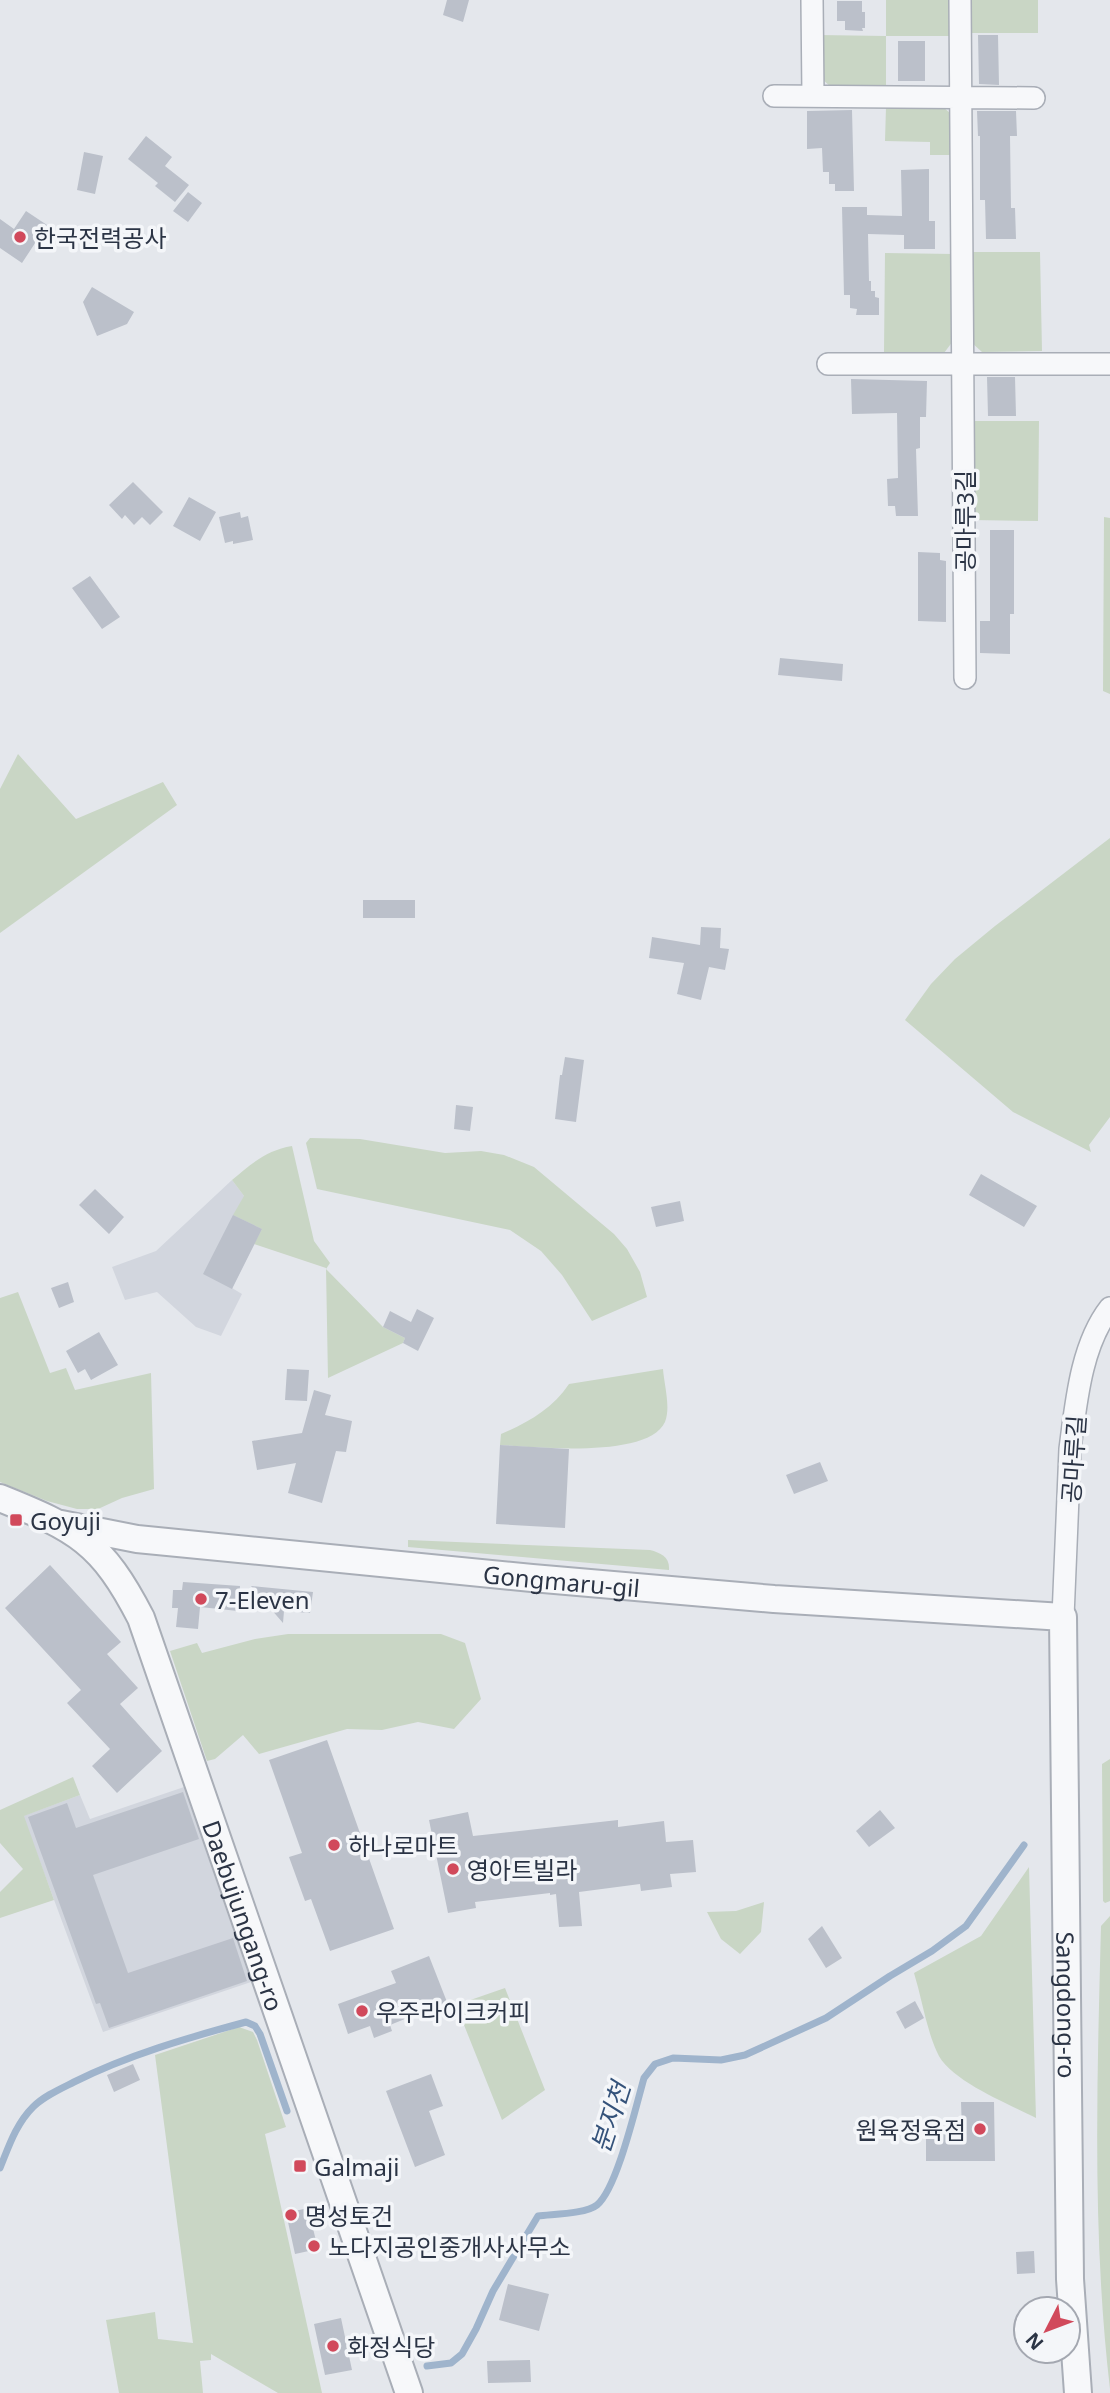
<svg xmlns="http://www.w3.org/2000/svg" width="1110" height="2393" font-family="'Noto Sans','Noto Sans KR',sans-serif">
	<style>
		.built { fill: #d2d6de }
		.green { fill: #c9d6c5 }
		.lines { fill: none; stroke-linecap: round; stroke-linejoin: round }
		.stream { stroke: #9fb4cc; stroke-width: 7 }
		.building { fill: #bbc0ca }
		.minor-casing { stroke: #a9aeb7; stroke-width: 24 }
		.tertiary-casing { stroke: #a9aeb7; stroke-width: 30 }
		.minor { stroke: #f7f8fa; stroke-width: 21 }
		.tertiary { stroke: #f7f8fa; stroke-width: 26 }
		.poi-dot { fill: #d1495b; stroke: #f4f6f9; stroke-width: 2.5 }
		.labels { text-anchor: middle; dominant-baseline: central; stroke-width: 7; stroke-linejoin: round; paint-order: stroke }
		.poi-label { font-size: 24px; fill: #2b3445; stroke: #f4f6f9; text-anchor: start }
		.street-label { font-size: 24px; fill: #2b3445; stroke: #f4f6f9 }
		.water-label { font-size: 26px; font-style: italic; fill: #34527a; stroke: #f4f6f9 }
	</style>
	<rect width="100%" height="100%" fill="#e4e7ec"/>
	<path class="built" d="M232,1180l12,16 18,33 -30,59 10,6 -21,42 -25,-9 -39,-35 -32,8 -13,-33 44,-16z
		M184,1787l67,195 -148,50 -80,-216 57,-21 10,24z"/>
	<path class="green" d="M886,0h67v36h-67v52h-54l-11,-10 -2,-43 67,1z
		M970,0h68v33h-68z
		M942,106l9,8 1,41h-22v-13l-45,-1 1,-34z
		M970,252h70l2,99 -60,1 -11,-10z
		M885,253l69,1 -1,87 -9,12 -60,-1z
		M970,421h69l-1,100 -66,-1z
		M1104,517l6,1v176l-7,-3z
		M18,754l58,65 87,-37 14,23 -177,128v-144z
		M1110,838v279l-21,28 2,7 -78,-40 -108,-92 26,-36 24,-25 40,-33z
		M310,1138l50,1 85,14 36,-2 23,4 30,12 80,67 13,15 13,23 7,25 -55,24 -30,-46 -21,-24 -31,-21 -193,-41 -11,-46z
		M292,1146l22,95 16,22 -4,6 57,58 22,11 -2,5 -75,35 -2,-110 -72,-24 8,-15 -29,-14 11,-19 -12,-16c19,-16 35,-30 60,-34z
		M18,1292l32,81 16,-5 9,22 76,-17 3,116 -32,9 -24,11h-21l-30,-8 -47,-19v-184z
		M663,1369c1,15 8,38 2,53 -17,37 -130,25 -165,23l1,-11c28,-12 51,-25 68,-50z
		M408,1540l242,10c11,3 20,7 19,20l-261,-23z
		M288,1634h153l24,9 16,56 -27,30 -36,-7 -36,8 -35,-1 -88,25 -16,-19 -28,24 -8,2 -37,-110 27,-8 5,10 53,-14z
		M1110,1759v142l-5,2 -2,-2 -1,-137z
		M73,1777l7,18 -56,21 30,84 -54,18v-26l23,-23 -23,-26v-33z
		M1029,1867l7,251c-27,-14 -88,-38 -99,-66 -11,-24 -15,-53 -23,-79l67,-37z
		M764,1902l-3,30 -21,22 -19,-15 -14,-27 29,-1z
		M1110,1916v473c-18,-153 -13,-308 -9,-463z
		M505,1988l40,102 -43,30 -46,-115z
		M239,2027l14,5 4,8 29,87 -21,7 57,259h-44l-67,-39v6l-11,1 3,32h-84l-13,-73 49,-8 3,27 35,4 -38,-288z"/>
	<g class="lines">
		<path class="stream" d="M0,2168c9,-22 16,-44 33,-61 11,-11 27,-18 41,-25 54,-27 113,-44 172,-60l9,4 5,8 27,77
			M427,2366l24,-3 11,-9 14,-25 17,-38 45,-75c14,-2 48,-2 59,-11 20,-16 39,-99 47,-127l11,-14 18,-6 48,2 24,-5 81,-37 64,-42 42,-25 34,-25 58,-81"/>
	</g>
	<path class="building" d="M447,0h22l-6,22 -20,-7z
		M837,1h25v11h3v16h-3l1,3 -18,-1v-9h-8z
		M978,35h20l1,50 -20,-1z
		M898,41h27v40h-27z
		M852,110l2,81h-19v-7h-6v-12h-6l-1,-24 -15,1v-38z
		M977,111h39l1,25h-7l1,72h4l1,31h-30l-1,-39h-5v-64h-2z
		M146,136l26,21 -7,9 24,19 -14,17 -20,-16 3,-3 -30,-24z
		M84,152l19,4 -8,38 -18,-4z
		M929,169v52h6v28h-31v-14l-36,-1 1,47h2v10h4v6l4,1v17h-23l1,-6 -7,-1v-13h-6l-2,-88h25v8l35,1 -1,-46z
		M188,192l14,11 -14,19 -15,-11z
		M26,211l21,14 -25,38 -22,-15v-29l14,10z
		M92,287l42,25 -7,12 -30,12 -14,-34z
		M987,377h28l1,39h-28z
		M851,379l76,2 -1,36h-6v31l-4,1 2,67h-22l-1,-10h-7l-1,-27 11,-1 -1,-65 -45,1z
		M133,482l30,30 -13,13 -8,-8 -8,8 -9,-10 -3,4 -13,-14z
		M189,497l27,15 -16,29 -27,-15z
		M240,512l1,6 7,-2 5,24 -20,4v-3l-8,2 -6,-26z
		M990,530h24v84h-4v40l-30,-1v-32h10z
		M918,552l22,1v7l6,1v61l-28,-1z
		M90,576l30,41 -18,12 -30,-41z
		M780,658l63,6 -1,17 -64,-6z
		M363,900h52v18h-52z
		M701,927l20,1 -1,20 9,1 -4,21 -16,-3 -8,33 -24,-6 7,-31 -35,-5 3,-21 48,8z
		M565,1057l19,3 -8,62 -21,-3 5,-44h2z
		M456,1105l17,2 -3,24 -16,-2z
		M981,1174l56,32 -13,21 -55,-32z
		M95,1189l29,28 -15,17 -30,-29z
		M680,1201l4,20 -28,6 -5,-20z
		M233,1215l29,14 -30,60 -29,-15z
		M68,1282l6,20 -15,6 -8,-20z
		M417,1309l17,9 -16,33 -15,-8 2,-5 -22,-11 7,-16 21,11z
		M99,1332l19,33 -27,15 -6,-11 -7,4 -12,-22z
		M287,1369l22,1 -2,31 -22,-1z
		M314,1390l17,5 -6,20 27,6 -6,31 -10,-1 -14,52 -34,-10 8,-30 -39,7 -5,-29 50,-8z
		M500,1445l69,4 -4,79 -69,-4z
		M820,1462l8,19 -34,13 -8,-19z
		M50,1565l71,77 -14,12 31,34 -18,16 42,47 -45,42 -25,-27 18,-17 -43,-46 14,-13 -76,-82z
		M183,1582l57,4 -2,25 -38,-4 -2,22 -22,-2 2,-19h-6l1,-18h9z
		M251,1586l62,6 -3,21 -26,-2 -1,12z
		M327,1740l67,189 -64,22 -19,-52 -6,2 -16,-44 13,-4 -33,-93z
		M183,1792l16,47 -106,36 35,98 105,-35 14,43 -138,47 -9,-25 -4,1 -68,-187 39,-14 9,25z
		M880,1810l15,18 -26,19 -13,-16z
		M468,1812l5,24 145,-16v7l46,-6 2,21 27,-2 3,32 -26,2 2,13 -31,4 -1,-7 -61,8 3,34 -23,1 -3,-33 -6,1v-2l-75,9 1,6 -28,5 -19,-93z
		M822,1926l20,32 -16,10 -18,-29z
		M429,1956l18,46 -57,23 2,6 -18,7 -4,-12 -22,8 -10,-30 58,-21 -5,-12z
		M915,2001l9,17 -19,11 -9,-17z
		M133,2064l7,16 -26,12 -7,-17z
		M431,2074l12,32 -14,5 16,44 -30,12 -29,-76z
		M961,2102h33l1,59h-69v-29l36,-1z
		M308,2208l10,41 -23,5 -9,-41z
		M1034,2251l1,22 -18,1 -1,-22z
		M508,2284l41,10 -10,37 -40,-11z
		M341,2318l11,52 -27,5 -11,-51z
		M530,2360l1,22 -43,1 -1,-22z"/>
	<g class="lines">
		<g class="minor-casing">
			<path id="minor" d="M812,0l1,96
				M960,0l5,678
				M774,96l260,2
				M828,364h282
				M1063,1617l7,-168c6,-46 11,-104 40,-141"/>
		</g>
		<g class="tertiary-casing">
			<g id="tertiary">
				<path id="s1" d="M0,1498c77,31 102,44 141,120l268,775"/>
				<path id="s2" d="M61,1524l76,15 395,39 242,21 289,18 7,662 8,114"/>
			</g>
		</g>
		<use href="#minor" class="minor"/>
		<use href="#tertiary" class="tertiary"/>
	</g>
	<g class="poi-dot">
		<circle cx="20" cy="237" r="7"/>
		<rect x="9" y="1513" width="14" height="14" rx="3.5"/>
		<circle cx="201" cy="1599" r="7"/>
		<circle cx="334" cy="1845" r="7"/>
		<circle cx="453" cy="1869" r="7"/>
		<circle cx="362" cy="2011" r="7"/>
		<circle cx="980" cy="2129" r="7"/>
		<rect x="293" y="2159" width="14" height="14" rx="3.5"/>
		<circle cx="291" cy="2215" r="7"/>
		<circle cx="314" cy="2246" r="7"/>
		<circle cx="333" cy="2346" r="7"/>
	</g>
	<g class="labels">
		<g class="poi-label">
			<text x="34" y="237">한국전력공사</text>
			<text x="30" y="1520">Goyuji</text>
			<text x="215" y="1599">7-Eleven</text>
			<text x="348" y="1845">하나로마트</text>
			<text x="467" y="1869">영아트빌라</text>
			<text x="376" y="2011">우주라이크커피</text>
			<text x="966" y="2129" text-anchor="end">원육정육점</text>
			<text x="314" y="2166">Galmaji</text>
			<text x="305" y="2215">명성토건</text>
			<text x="328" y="2246">노다지공인중개사사무소</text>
			<text x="347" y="2346">화정식당</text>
		</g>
		<g class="street-label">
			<text transform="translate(964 521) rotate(-90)">공마루3길</text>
			<text transform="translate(1073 1459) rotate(-86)">공마루길</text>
			<text stroke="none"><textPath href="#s2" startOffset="504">Gongmaru-gil</textPath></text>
			<text stroke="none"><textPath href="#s1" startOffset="506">Daebujungang-ro</textPath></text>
			<text stroke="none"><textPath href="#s2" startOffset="1395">Sangdong-ro</textPath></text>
		</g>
		<g class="water-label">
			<text transform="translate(610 2117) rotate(-72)">분지천</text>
		</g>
	</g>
	<g transform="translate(1047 2330) rotate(228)"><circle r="33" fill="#f4f6f9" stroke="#a4a8b1" stroke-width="2"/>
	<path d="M0-5L12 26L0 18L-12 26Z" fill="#d1495b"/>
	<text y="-10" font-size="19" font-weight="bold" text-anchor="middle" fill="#2b3445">N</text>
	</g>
</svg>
